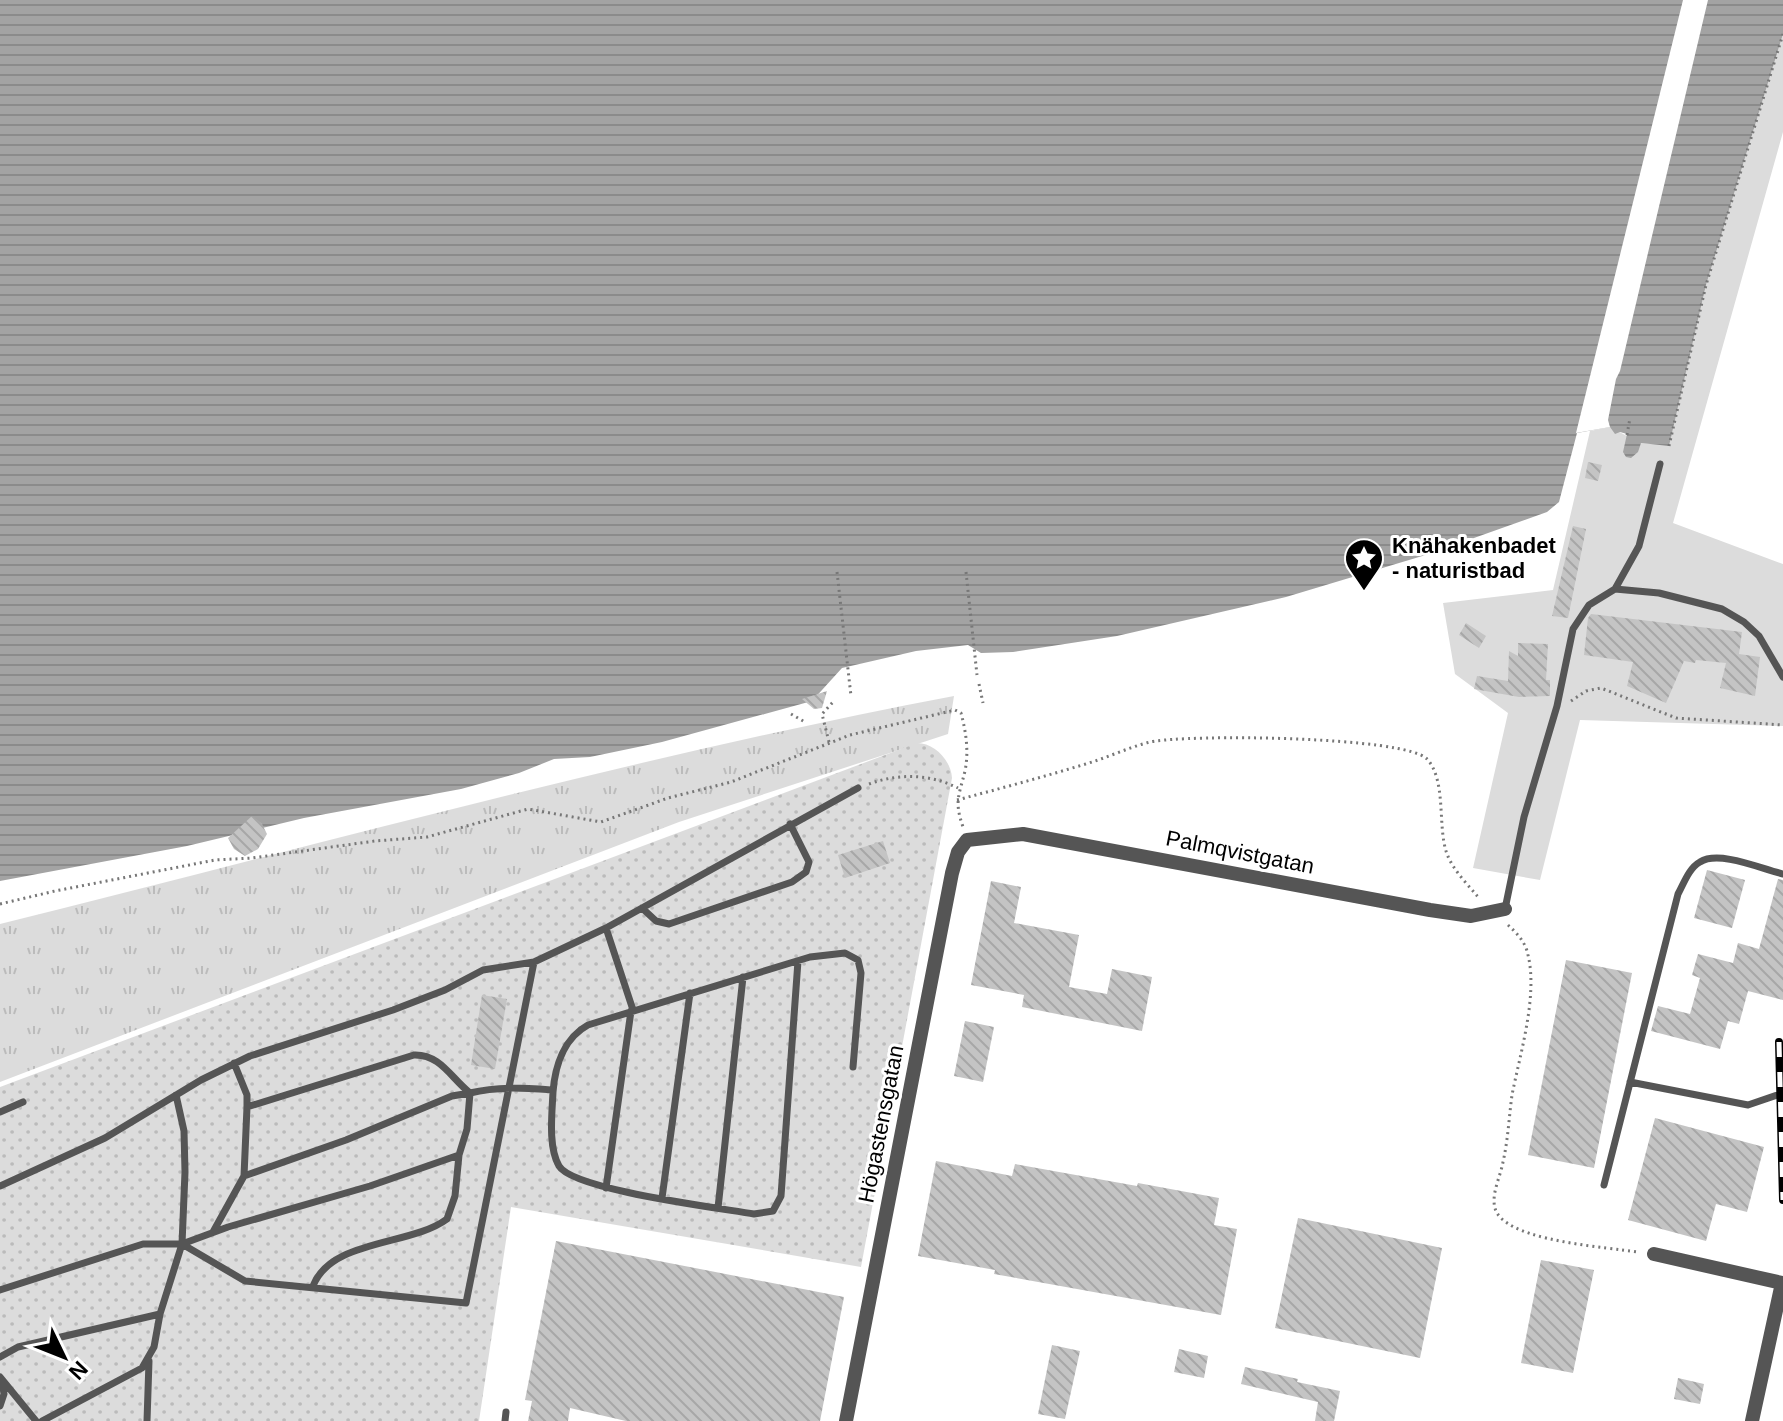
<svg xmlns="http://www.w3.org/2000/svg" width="1783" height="1421" font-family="Arial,sans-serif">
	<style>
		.grass { fill: url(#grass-tufts) }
		.park { fill: url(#park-dots) }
		.garden { fill: #dcdcdc }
		.water { fill: url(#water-rules) }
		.pier { fill: #fff }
		.building { fill: url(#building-back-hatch) }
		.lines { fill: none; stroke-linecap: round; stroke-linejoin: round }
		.path { stroke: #777; stroke-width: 3; stroke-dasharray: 2 4; stroke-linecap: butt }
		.service { stroke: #555; stroke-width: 7 }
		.minor { stroke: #555; stroke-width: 14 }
		.rail-casing { stroke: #000; stroke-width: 8 }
		.rail { stroke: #fff; stroke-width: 5; stroke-dasharray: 15; stroke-linecap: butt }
		.labels { text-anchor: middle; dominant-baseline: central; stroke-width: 6; stroke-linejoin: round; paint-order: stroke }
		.poi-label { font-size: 22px; font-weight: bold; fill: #000; stroke: #fff; text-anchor: start }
		.street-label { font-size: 22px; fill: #000; stroke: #fff }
	</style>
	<defs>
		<pattern id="grass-tufts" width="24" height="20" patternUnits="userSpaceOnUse" patternTransform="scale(2)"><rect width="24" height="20" fill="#dcdcdc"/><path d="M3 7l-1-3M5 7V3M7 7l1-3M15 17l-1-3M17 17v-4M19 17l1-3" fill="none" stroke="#bbb"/></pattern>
		<pattern id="park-dots" width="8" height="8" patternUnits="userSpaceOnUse" patternTransform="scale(2)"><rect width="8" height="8" fill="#dcdcdc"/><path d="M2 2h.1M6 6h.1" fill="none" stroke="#bbb" stroke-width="1.8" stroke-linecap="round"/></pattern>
		<pattern id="water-rules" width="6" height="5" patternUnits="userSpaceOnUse" patternTransform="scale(2)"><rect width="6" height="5" fill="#a3a3a3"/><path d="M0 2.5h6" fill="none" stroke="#8b8b8b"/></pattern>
		<pattern id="building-back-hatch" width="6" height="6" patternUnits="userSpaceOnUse" patternTransform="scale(2)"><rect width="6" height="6" fill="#c4c4c4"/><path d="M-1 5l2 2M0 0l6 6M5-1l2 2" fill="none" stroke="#a7a7a7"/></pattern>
	</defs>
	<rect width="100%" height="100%" fill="#fff"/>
	<path class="grass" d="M954,696l-6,38 -269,88 -679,260v-158c317,-79 633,-167 954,-228z"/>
	<path class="park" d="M917,743c17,0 34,17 35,35l-91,489 -350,-60 -32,214h-479v-334z"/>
	<path class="garden" d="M1783,34v98l-110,391 110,41v162l-203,-6 -40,160 -67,-12 35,-155 -53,-39 -12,-71 110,-13 37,-159 20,-4 30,16 29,2 37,-160z"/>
	<path class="water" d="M0,0h1783v34l-77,251 -37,161 -28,-3 -3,9 -7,6 -5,-1 -3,-5 4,-18 -7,-2 -5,2 -5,-7 -33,6 -18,69 -12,10 -118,42 -143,43 -169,39 -104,16 -32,1 -13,-8 -52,6 -74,17 -30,33 -150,41 -72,15 -36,2 -35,14 -58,16 -157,29 -117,28 -187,35z"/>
	<path class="pier" d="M1683,0h25l-88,371 -4,8 -8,41 2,7 -34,6z"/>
	<path class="building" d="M1588,462l14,3 -4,16 -13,-3z
		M1573,526l13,3 -18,89 -16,-2z
		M1591,614l151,18 -3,22 21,3 -5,39 -35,-8 6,-25 -30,-3 -1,3 -11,-2 -18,42 -39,-17 6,-24 -49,-7 4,-37z
		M1466,623l20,13 -7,12 -20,-13z
		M1518,643l30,1 -2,36h4v16l-31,1 -45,-8 3,-13 31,5 1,-30 9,5z
		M827,691l-5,17 -8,1 -12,-10z
		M252,816l10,8 5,10 -9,15 -13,7 -11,-7 -6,-11z
		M883,841l7,22 -45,15 -7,-23z
		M1707,870l38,10 -13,48 -38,-10z
		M1778,879l5,1v120l-35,-9 -9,33 -11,-3 -8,28 -69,-18 7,-25 32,8 10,-36 -8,-3 6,-21 35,9 5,-20 21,6z
		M991,881l30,6 -7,36 65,12 -10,52 38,7 5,-25 40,8 -10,54 -120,-24 2,-12 -53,-10z
		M1566,960l66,13 -38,195 -66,-13z
		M482,995l25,4 -12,70 -24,-4z
		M965,1021l29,6 -11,55 -29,-6z
		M1655,1118l109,29 -17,65 -31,-8 -10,37 -78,-21z
		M936,1161l76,15 3,-12 122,22 1,-3 81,15 -5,27 23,4 -16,86 -227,-41 1,-4 -77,-14z
		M1298,1218l144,30 -22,110 -145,-30z
		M556,1241l288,56 -24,124h-194l-56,-13 -2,13h-40l4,-20 -7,-1z
		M1541,1260l53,10 -21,103 -52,-10z
		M1052,1345l28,6 -15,68 -27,-5z
		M1179,1349l29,7 -4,22 -30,-6z
		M1245,1367l53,12 -1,3 43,9 -6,30h-19l3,-19 -77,-18z
		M1678,1378l26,6 -4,20 -26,-5z"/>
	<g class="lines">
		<path class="path" d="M1627,435l3,-17
			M1669,446l37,-161 77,-251
			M837,572l14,124
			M966,572l11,103
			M979,684l4,19
			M1571,701l15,-10 15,-3 75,30 107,7
			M791,714l14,8
			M829,742l-7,-28 12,-13
			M869,784c30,-11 61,-10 89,4
			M957,800c45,-12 90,-24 135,-38 19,-6 38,-15 58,-20 37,-8 255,-6 277,17 20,22 10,68 20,95 6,16 21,31 32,44
			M0,904l55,-13 160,-31 37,-2 123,-17 52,-4 101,-28 73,13 67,-24 63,-16 119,-47 105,-25 6,3c5,19 8,38 4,58 -6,25 -11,30 -2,56
			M1508,925c9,8 18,18 20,30 10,41 -8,99 -16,140 -3,22 -4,45 -9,67 -3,18 -18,42 -1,57 25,23 102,28 136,33"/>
		<path class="service" d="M1615,589l24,-43 21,-82
			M642,908l14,13 13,3 123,-42 14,-10 3,-10 -19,-38
			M1505,909l19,-92 33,-111 16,-77 16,-24 26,-16 44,4 63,16 22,13 15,14 24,41
			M606,928l27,82
			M798,961l-17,235 -8,15 -19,3c-34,-6 -181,-24 -195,-48 -11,-19 -7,-52 -6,-74 2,-26 11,-54 35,-67l222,-68 35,-4 13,7 3,13 -8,94
			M234,1063l13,32v12
			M1630,1082l118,23 32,-11 3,-5
			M0,1112l23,-10
			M244,1176l3,-69 167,-52c26,-1 37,23 56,38 28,-7 54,-5 83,-3
			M1604,1185l74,-291c6,-11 11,-26 22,-32 19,-12 62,7 83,12
			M0,1186l105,-48 96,-58 49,-24 143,-46 52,-20 38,-20 51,-8 72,-34 252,-140
			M606,1188l25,-177
			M662,1198l28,-205
			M718,1208l25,-231
			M182,1244l46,-17 142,-41 89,-31 8,-26 3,-36 -18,3 -106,44 -102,36 -31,56
			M313,1286c18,-47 98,-40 134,-67l8,-23 4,-41
			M0,1290l143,-46h39l63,37 221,22 68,-341
			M0,1357l18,-10 142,-33
			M0,1377l36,44
			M0,1406l4,-12 -2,-13
			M42,1421l100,-53 12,-21 6,-33 22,-70 3,-72 -1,-41 -8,-36
			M147,1421l2,-60
			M505,1421l1,-9"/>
		<path class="minor" d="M1654,1254l128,29 -30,138
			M846,1421l106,-548 6,-21 9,-12 56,-6 407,76 41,6 34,-7"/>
		<g class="rail-casing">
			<path id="rail" d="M1779,1042l4,158"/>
		</g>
		<use href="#rail" class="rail"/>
	</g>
	<defs>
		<g id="sight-pin" transform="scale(2)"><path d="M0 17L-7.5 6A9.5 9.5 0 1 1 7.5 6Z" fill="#000" stroke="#fff"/><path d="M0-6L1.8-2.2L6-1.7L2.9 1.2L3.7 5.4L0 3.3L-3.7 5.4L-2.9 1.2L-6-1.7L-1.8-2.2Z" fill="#fff"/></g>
	</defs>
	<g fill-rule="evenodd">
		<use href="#sight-pin" x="1364" y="558"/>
	</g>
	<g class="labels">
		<g class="poi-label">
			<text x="1392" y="545">Knähakenbadet<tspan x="1392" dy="25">- naturistbad</tspan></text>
		</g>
		<g class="street-label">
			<text transform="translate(1240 852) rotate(11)">Palmqvistgatan</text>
			<text transform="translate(881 1124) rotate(-79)">Högastensgatan</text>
		</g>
	</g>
	<g transform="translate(64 1357) rotate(133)" stroke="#ffffff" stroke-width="6" paint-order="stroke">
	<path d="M0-6L14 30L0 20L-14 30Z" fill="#000000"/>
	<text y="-12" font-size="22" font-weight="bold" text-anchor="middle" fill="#000000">N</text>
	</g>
</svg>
